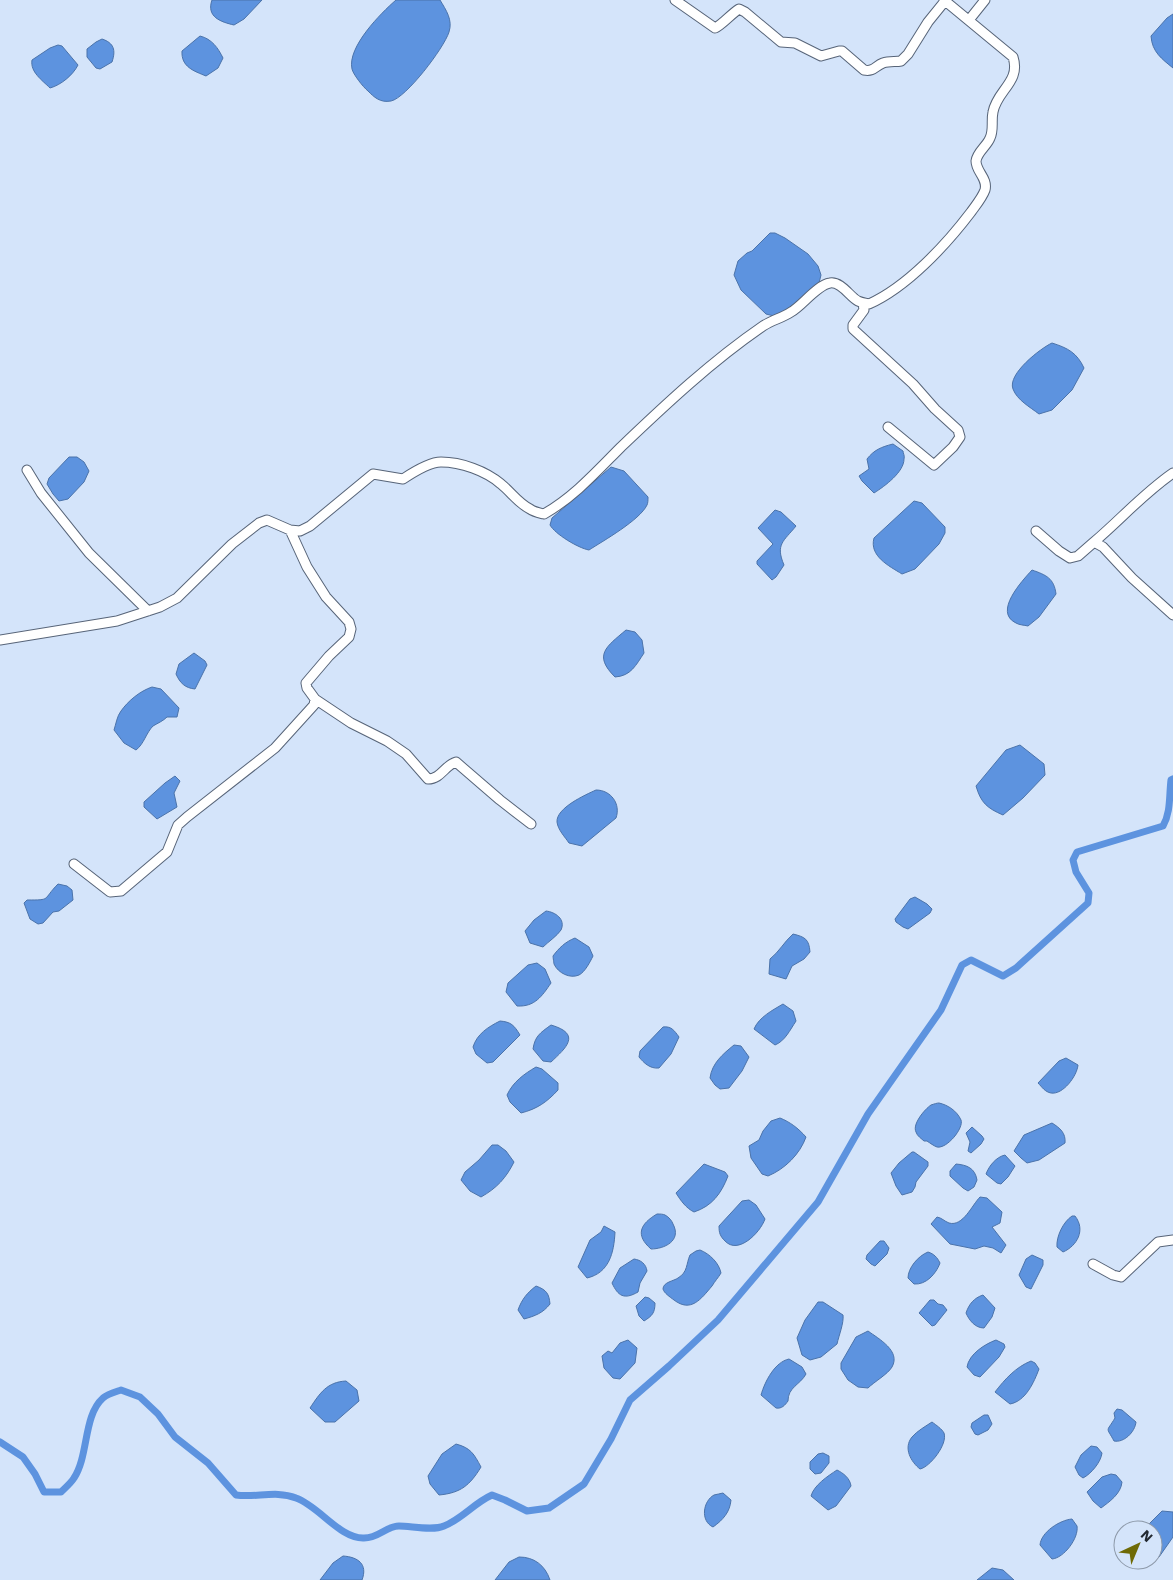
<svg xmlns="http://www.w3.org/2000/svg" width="1173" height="1580" font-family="'Work Sans',sans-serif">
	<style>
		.water { fill: #5d93df; stroke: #4b73aa }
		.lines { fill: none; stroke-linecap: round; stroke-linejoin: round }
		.canal { stroke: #5d93df; stroke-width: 7 }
		.minor-casing { stroke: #576478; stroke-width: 11 }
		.minor { stroke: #fff; stroke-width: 9 }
	</style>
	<rect width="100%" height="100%" fill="#d4e4fa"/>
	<path class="water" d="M212,0h50l-18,19 -10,6c-13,-3 -28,-8 -22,-25z
		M396,0h44c6,10 13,20 9,32 -5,16 -43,66 -58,69 -11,2 -17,-4 -23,-10 -5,-4 -15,-17 -16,-22 -5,-22 29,-56 44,-69z
		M1173,14v54c-11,-9 -21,-16 -22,-32l16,-18z
		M200,36c12,3 18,12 23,22l-5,10 -12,8c-12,-5 -25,-9 -24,-25z
		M102,39c12,4 14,11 10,23l-12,7 -4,-1 -9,-11v-8l9,-7z
		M58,45l4,1 16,19c-5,10 -17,20 -28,23 -8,-8 -20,-16 -18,-28l18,-12z
		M770,233h5l10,5 23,16 10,12 3,9 -2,8 -33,28 -12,5 -8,-2 -25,-24 -7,-15 4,-14 9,-8 5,-2z
		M1052,343c16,5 25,10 32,25l-12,22 -20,20 -13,4c-9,-7 -22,-14 -26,-25 -6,-15 28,-41 39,-46z
		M893,444l10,7c0,2 2,5 1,8 0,13 -19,27 -30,34l-12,-12 -3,-5 10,-7 -2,-10c7,-9 14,-12 26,-15z
		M69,457h8l7,5 5,9 -5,11 -16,17 -9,2 -6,-7 -6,-10 2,-6z
		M611,467l13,4 24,26c0,3 0,6 -1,8 -7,15 -44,36 -58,45 -11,-2 -34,-16 -39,-25l2,-7z
		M914,501l8,2 23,24v6l-6,11 -24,25 -13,5c-13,-8 -33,-18 -28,-36z
		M775,510l6,2 15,14c-12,15 -21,18 -12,39l-8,12 -4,3 -15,-16v-3l16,-17 -15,-16z
		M1032,570c14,5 22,8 24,24l-17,23 -11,9c-4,-1 -9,-1 -12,-3 -23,-11 6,-42 16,-53z
		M626,630l9,2 7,8 2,13c-8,12 -13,23 -29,24 -22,-22 -9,-30 11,-47z
		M194,653l11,8 2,4 -12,24c-10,-1 -15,-6 -19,-15l3,-10z
		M152,687l9,2 18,19 -2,9h-10c-4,4 -9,6 -14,9 -7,7 -9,18 -17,24l-12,-7 -10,-13c2,-6 3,-14 7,-19 7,-10 19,-20 31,-24z
		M1020,745l24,19 1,11 -22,23 -20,17c-16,-7 -22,-12 -27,-29l30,-36z
		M175,776l5,5 -6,12 3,14 -20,12 -13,-12v-5l21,-19z
		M596,790c15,0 25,14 20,28l-34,28 -13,-3c-4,-6 -11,-13 -12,-21 -1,-14 28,-27 39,-32z
		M58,884l9,2 5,4 1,10 -14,11 -6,1 -10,11 -5,1 -8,-5 -6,-16 3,-3c25,0 15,0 31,-16z
		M915,897l12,7 5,5 -2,4 -22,16 -5,-2 -7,-5 -1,-3 15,-20z
		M546,911c9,1 20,8 15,19 -4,6 -13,12 -18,17l-13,-4 -5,-12 9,-11z
		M793,934c12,3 16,5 17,18l-6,7 -12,7 -6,13 -17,-5 1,-15c9,-7 14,-17 23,-25z
		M575,938l14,9 4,9c-3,6 -8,16 -14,19 -9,4 -21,-2 -25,-11 0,0 -1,-7 -1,-8 6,-8 12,-14 22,-18z
		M537,963l8,6 6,14c-9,13 -16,24 -34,23l-11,-14 2,-9 20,-18z
		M783,1004l10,7 3,10c-6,9 -11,20 -21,24l-21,-16c5,-12 19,-19 29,-25z
		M500,1021c11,1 14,4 20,14l-27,27 -6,1 -11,-9 -3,-7c4,-13 15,-20 27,-26z
		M551,1025c31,9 15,23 0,37l-8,-1 -10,-12c2,-13 7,-16 18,-24z
		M663,1027c8,-1 11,3 16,10l-8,17 -12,14c-9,1 -15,-5 -20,-11l1,-6z
		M734,1045l7,1 8,11 -7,14 -13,17 -9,1 -5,-4 -5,-7c2,-15 13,-24 24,-33z
		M1066,1058l12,7c-1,11 -15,30 -27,28 -6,-1 -9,-6 -13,-10l21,-22z
		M536,1067l6,2 16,14v7c-11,12 -21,19 -37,23l-11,-11 -3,-7c6,-13 17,-21 29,-28z
		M939,1103c9,2 18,8 22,17 3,8 -14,29 -24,27 -3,-1 -7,-4 -10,-6h-3c-2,-2 -7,-5 -8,-9 -4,-8 9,-23 15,-27 3,-1 6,-2 8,-2z
		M780,1118c10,4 18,10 26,19 -6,17 -21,32 -38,39l-6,-2 -11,-16 -2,-12 10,-6 4,-9 8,-10z
		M1052,1123c8,5 14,10 13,20l-26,17 -12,3 -6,-5 -7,-7 10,-16z
		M972,1127l10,9 2,3 -3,5 -10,9 -3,-2 2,-9 -4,-9z
		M492,1145h6l8,6 8,11c-8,16 -17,26 -33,35l-11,-6 -9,-11 4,-8 14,-12z
		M912,1152h2l14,10v4l-12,16 -1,5 -3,5 -10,3 -6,-9 -5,-13 8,-10z
		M1005,1155l10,11 -7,11 -7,7 -4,-1 -11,-9c3,-8 10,-17 19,-19z
		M704,1164l21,8 3,4c-7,18 -16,30 -34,36 -8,-4 -13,-11 -18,-19z
		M956,1164c11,1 19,4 21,16l-3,7 -6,4 -5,-3 -13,-12v-5z
		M980,1197l7,1 15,14 -2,11 -8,4 14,18 -5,8 -8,-5 -9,-2 -9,3 -25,-5 -19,-20 6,-7c5,1 7,4 12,6 14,4 23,-18 31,-26z
		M749,1200l7,5 9,14c-5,14 -27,36 -40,22 -5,-5 -6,-8 -6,-15l23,-25z
		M657,1214c3,0 6,0 8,1 4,2 7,6 8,9 9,17 -9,25 -22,25 -16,-14 -11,-25 6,-35z
		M1072,1216h3c11,14 2,30 -12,36l-6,-5c-1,-10 6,-25 15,-31z
		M604,1226l11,6c-1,21 -6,41 -28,46l-9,-11 12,-27 11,-8z
		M880,1241h4l5,7 -2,6 -12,12 -4,-2 -5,-5 1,-4z
		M700,1250c10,4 19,13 21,23 -3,5 -6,8 -9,13 -11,13 -21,27 -38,14 -4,-3 -10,-7 -11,-11 0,-7 11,-8 15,-11 10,-6 8,-14 12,-23l6,-4z
		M928,1252c6,2 9,5 12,11 -4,11 -14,22 -26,21l-6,-6c0,-10 10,-22 20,-26z
		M1032,1255l11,5v5l-12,24 -5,-2 -7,-12 7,-16z
		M634,1259c7,1 12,5 13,12l-7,12 -2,9c-14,8 -20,4 -26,-9l8,-15z
		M536,1286c11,4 13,8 14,18 -7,9 -15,12 -26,15l-6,-9c4,-11 9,-17 18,-24z
		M983,1295l12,13 -3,9 -8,11c-9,0 -15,-8 -18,-15 3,-9 8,-15 17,-18z
		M645,1297l4,1 6,5c0,10 -3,13 -11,18l-5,-5 -3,-10z
		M930,1300h4l4,4 5,1 4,5 -12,15 -3,1 -13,-13z
		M818,1302h5l20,13c1,8 -4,20 -6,29l-16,13 -11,3 -8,-5 -5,-17 8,-18z
		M868,1331c11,8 33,20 24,36 -4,7 -18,15 -24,21l-10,-1 -10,-7 -7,-11v-6l15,-26z
		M628,1340l9,8 -2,15 -15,16 -7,-1 -9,-10 -2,-12 6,-5 4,2 8,-10z
		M996,1340l8,4 1,3 -6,10 -19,20 -6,-2 -7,-8c2,-13 18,-23 29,-27z
		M789,1359l13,8 4,7c-6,11 -18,13 -18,27 -3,4 -6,8 -12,7l-15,-13c4,-14 14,-33 28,-36z
		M1031,1361l4,2 4,6c-5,13 -13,32 -29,35l-15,-12c10,-13 21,-25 36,-31z
		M346,1381l11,9 2,11 -24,21h-10l-15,-14c10,-15 17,-26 36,-27z
		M1117,1409l5,1 14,12c-1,10 -12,21 -22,19 -8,-15 -8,-8 1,-23l-1,-5z
		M984,1415h4l4,9 -4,6 -10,5 -3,-1 -4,-7 1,-4z
		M932,1422c4,3 10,7 12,11 4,11 -14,34 -24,36 -9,-7 -17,-21 -8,-32 5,-6 14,-11 20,-15z
		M456,1444c15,4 18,10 25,23 -11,18 -20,26 -42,28l-9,-11 -2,-8 14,-22z
		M1091,1446l6,1 5,6c-1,9 -11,21 -19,25l-4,-3 -4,-8 6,-12z
		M823,1453l6,3v7l-8,10 -6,1 -5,-5v-7l8,-8z
		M837,1470c6,3 13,8 14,16l-15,20 -8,4 -17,-14c3,-11 17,-20 26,-26z
		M1111,1474l5,1 6,7c-1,12 -13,20 -21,26l-8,-7 -6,-9 15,-15z
		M723,1493l8,7c-1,12 -8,20 -18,27 -13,-6 -10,-26 1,-32 3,-1 6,-1 9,-2z
		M1162,1511l11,1v25l-14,20 -3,2 -3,-4v-25h-10z
		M1072,1519l5,7c2,12 -13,32 -25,33l-12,-14c1,-13 20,-25 32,-26z
		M343,1556c15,1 25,8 19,24h-42l13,-17z
		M519,1557c15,0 26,8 31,23h-55l14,-18z
		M992,1568l11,2 11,10h-37z"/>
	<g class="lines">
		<path class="canal" d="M0,1442l23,15 12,17 9,18h17c4,-4 10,-9 13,-14 15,-23 9,-62 29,-80 4,-4 12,-6 18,-8l19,7 18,17 17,23 33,26 28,32c20,3 40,-5 60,3 23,8 44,41 68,40 15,0 22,-12 35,-12 12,0 34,5 45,0 18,-7 30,-23 48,-31l13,5 22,11 22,-3 35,-24 27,-45 19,-39 39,-34 49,-46 100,-118 50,-88 73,-104 21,-45 9,-5 32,16 13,-8 72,-65 1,-10 -13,-21 -3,-12 4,-8 86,-26c8,-14 6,-30 8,-46l2,-1"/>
		<g class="minor-casing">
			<path id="minor" d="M675,0l40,28c7,-3 16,-14 24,-19l6,3 36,30 14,1 26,13 18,-5h3l22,19c10,2 11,-4 19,-7 6,-2 13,-1 18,-2l7,-7 20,-32 17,-21
				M969,20l16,-20
				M863,303l1,7 -11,15v4l60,55 22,25 23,21 2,7 -7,10 -19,18 -46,-38
				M27,470l14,23 48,60 59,58
				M1036,531l23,20 11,7 8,-2 16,-14 9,5 29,31 41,37
				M1094,542c27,-23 50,-49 79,-69
				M0,640l117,-19 43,-14 17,-9 55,-54 27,-21 8,-3 23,10 10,1 10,-5 63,-52 30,5c9,-6 27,-17 38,-17 20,0 45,9 60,22 10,8 17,19 29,25 4,3 10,4 14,5 30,-17 53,-43 77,-67 45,-43 91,-86 142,-121 9,-6 19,-8 28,-14 11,-6 26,-27 39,-29 11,-2 20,14 28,18 4,2 8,2 11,3 38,-17 77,-59 102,-92 5,-7 11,-14 14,-22 3,-12 -9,-18 -9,-29 1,-9 11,-15 14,-23 4,-8 1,-17 3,-26 4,-22 28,-30 20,-55l-69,-57
				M315,699l36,24 36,18 19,13 22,25c13,0 17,-14 28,-17l44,38 31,24
				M74,864l36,28 11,-1 46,-39 11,-27 9,-8 88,-69 39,-43 1,-6 -8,-11 -1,-5 23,-27 20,-19 2,-8 -2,-7 -23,-25 -19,-30 -17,-37
				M1093,1264l20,11 8,2 37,-35 15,-2"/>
		</g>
		<use href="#minor" class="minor"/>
	</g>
	<g transform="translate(1138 1545) rotate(44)"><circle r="24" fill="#d4e4fa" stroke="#8d99a9"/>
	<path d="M0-4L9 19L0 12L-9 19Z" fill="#6e6a06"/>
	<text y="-8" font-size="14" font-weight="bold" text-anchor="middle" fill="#222830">N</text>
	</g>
</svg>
